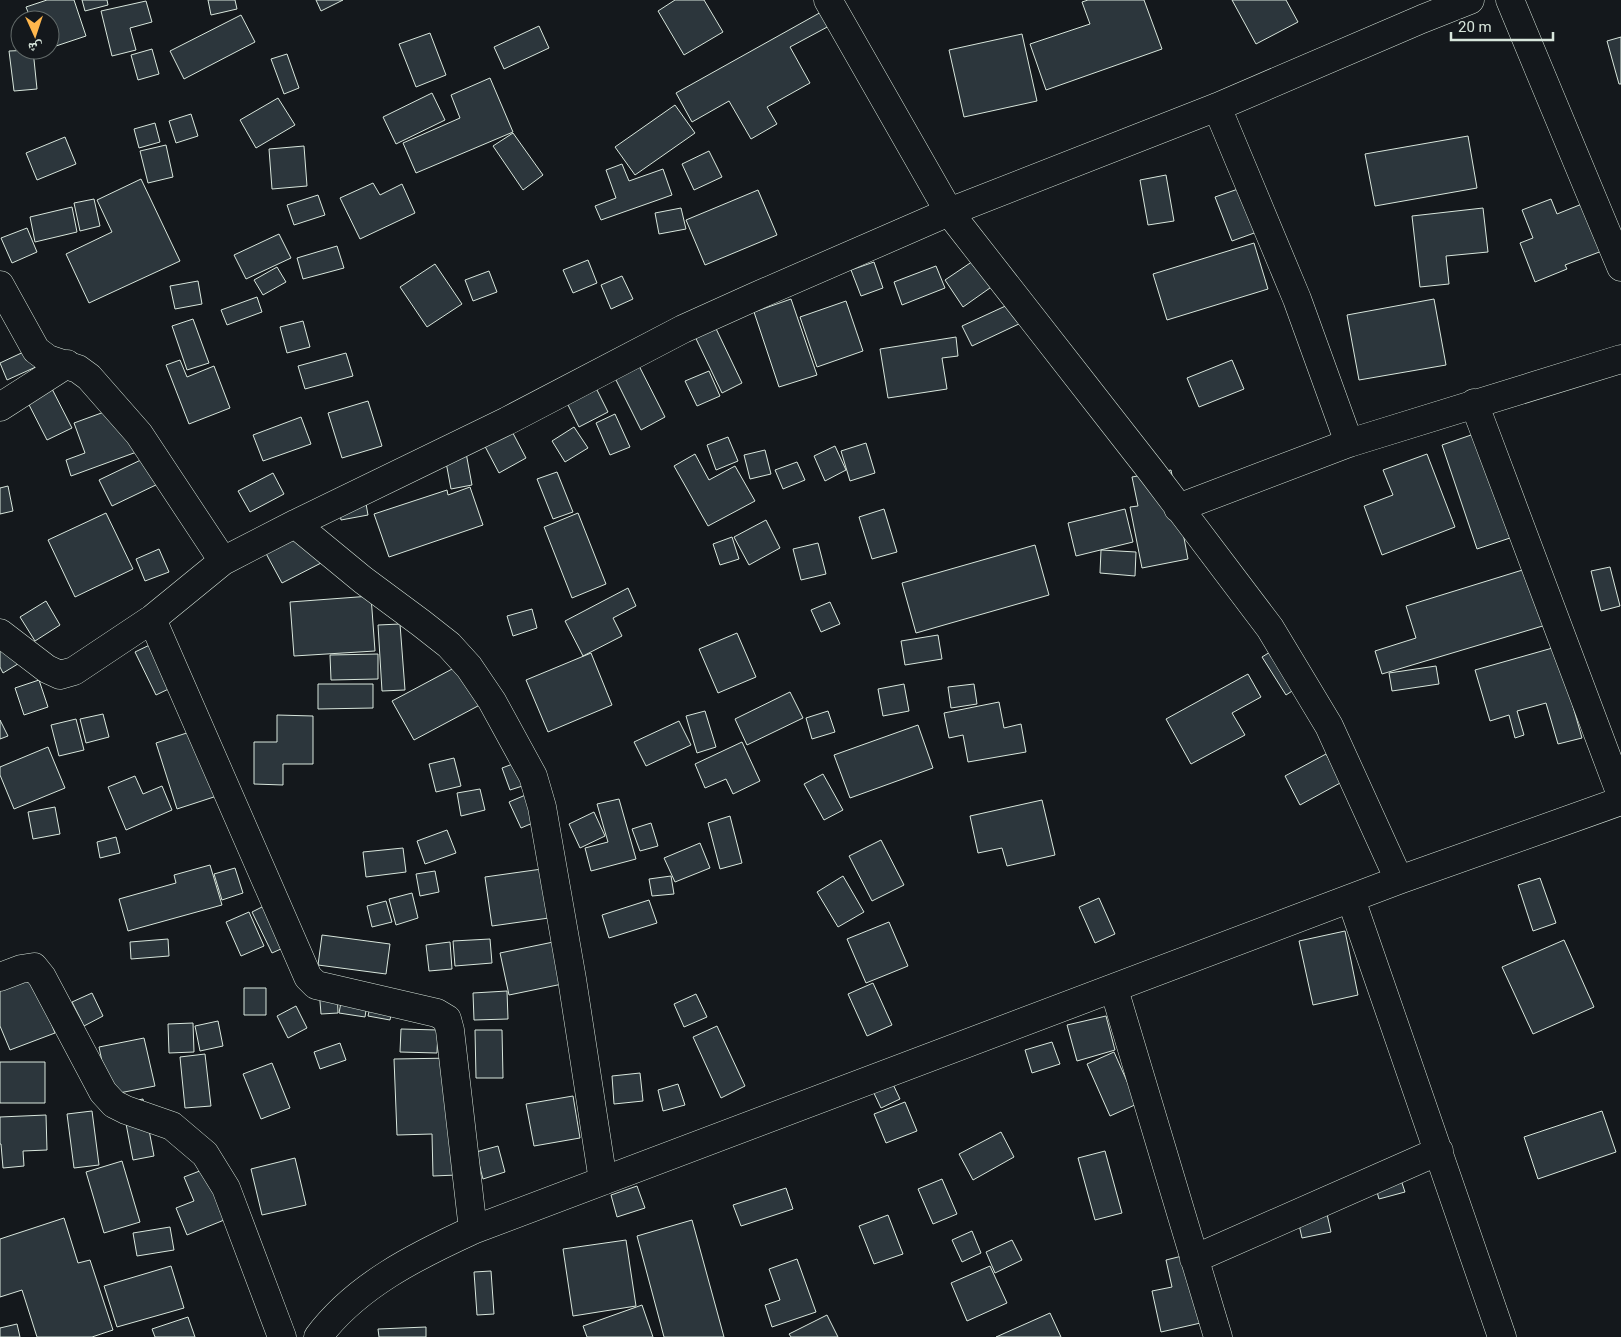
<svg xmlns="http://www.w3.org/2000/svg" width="1621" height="1337" font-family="Roboto,'Noto Naskh Arabic',sans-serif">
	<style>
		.building { fill: #2c363c; stroke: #d8e6dc }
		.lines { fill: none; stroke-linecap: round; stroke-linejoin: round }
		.minor-casing { stroke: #d8e6dc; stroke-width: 29 }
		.minor { stroke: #14181c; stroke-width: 28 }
	</style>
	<rect width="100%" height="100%" fill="#14181c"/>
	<path class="building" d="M47,0h27l12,36 -36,12v-28h-19l-5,-13z
		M82,0h25l1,5 -23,6z
		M208,0h27l2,9 -26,6z
		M316,0h27l-22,11z
		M675,0h29l19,32 -39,23 -26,-44z
		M1088,0h56l18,49 -116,41 -16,-46 60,-20 -8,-22z
		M1232,0h54l12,22 -42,22z
		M146,1l6,21 -22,6 6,22 -24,6 -11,-45z
		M823,11l8,14 -41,22 20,36 -43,24 10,17 -26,15 -22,-38 -37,21 -16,-29z
		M241,15l14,27 -71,37 -14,-28z
		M539,26l10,22 -45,21 -10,-22z
		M430,33l16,42 -30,12 -17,-43z
		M1022,34l15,67 -73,16 -15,-67z
		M1621,37v47h-2l-12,-43z
		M152,49l7,25 -21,6 -7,-25z
		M33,50l4,39 -23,2 -5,-40z
		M287,54l12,34 -15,6 -13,-35z
		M490,78l23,54 -97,41 -13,-30 57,-25 -9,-23z
		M432,93l13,27 -49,24 -13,-27z
		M278,98l17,27 -39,23 -16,-28z
		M675,105l20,28 -60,42 -20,-28z
		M191,114l7,22 -22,7 -7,-22z
		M155,123l5,19 -21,6 -5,-19z
		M513,133l30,42 -20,15 -30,-44z
		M1468,136l9,52 -102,18 -10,-52z
		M65,137l11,27 -39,16 -11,-27z
		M166,145l7,32 -25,6 -8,-32z
		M304,146l3,40 -35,3 -3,-40z
		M709,151l13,26 -28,13 -12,-26z
		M622,164l7,17 34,-12 9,26 -71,25 -6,-14 21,-8 -10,-28z
		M1166,175l8,46 -26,4 -8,-45z
		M141,179l39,82 -91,42 -23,-49 46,-22 -15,-32z
		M373,183l7,12 22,-11 13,29 -55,26 -20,-41z
		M1241,188l16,44 -25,9 -17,-44z
		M758,190l19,45 -72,30 -19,-45z
		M318,195l7,20 -31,10 -7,-20z
		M94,199l6,27 -20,5 -6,-28z
		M1551,199l6,15 25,-10 20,47 -37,14 2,4 -32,13 -15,-39 13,-5 -11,-28z
		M72,207l5,25 -42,10 -5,-25z
		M681,208l5,21 -27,5 -4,-21z
		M1483,208l5,44 -42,4 3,28 -29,3 -8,-71z
		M27,228l10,24 -25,11 -11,-25z
		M279,234l12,24 -45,21 -12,-24z
		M1254,243l14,46 -101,31 -14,-46z
		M337,246l7,22 -41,11 -6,-21z
		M979,257l18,26 -34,24 -18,-27z
		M588,260l9,23 -24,10 -10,-23z
		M874,262l9,26 -22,8 -10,-26z
		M435,264l27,40 -35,23 -27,-40z
		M936,266l9,22 -43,17 -8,-23z
		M277,267l9,15 -23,13 -9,-15z
		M489,271l8,21 -24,9 -8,-21z
		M622,276l11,23 -22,10 -10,-24z
		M198,281l4,23 -27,5 -5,-23z
		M257,297l5,15 -35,13 -6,-15z
		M791,299l26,76 -38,12 -25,-75z
		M1434,299l12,66 -87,15 -12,-65z
		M846,301l17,50 -46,16 -17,-50z
		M1012,303l9,20 -49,23 -10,-20z
		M709,314l33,69 -20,10 -33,-69z
		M193,319l16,44 -22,7 -15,-44z
		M303,321l7,26 -23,6 -7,-26z
		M956,337l2,19 -16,2 5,31 -59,9 -8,-49z
		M30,349l8,17 -31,14 -7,-17z
		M346,353l7,23 -48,13 -7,-23z
		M634,356l31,61 -24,13 -31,-62z
		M180,360l7,17 27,-11 16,42 -41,16 -23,-59z
		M1232,360l12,29 -45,18 -12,-29z
		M709,371l11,25 -23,10 -12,-25z
		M49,383l23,45 -25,12 -23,-45z
		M595,386l13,26 -29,15 -13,-26z
		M368,401l14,45 -40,12 -14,-45z
		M115,408l38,38 -82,30 -5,-16 19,-7 -11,-30z
		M615,414l15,33 -20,8 -14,-32z
		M301,417l10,27 -48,17 -10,-26z
		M506,420l20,38 -27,15 -20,-38z
		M574,427l14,21 -23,14 -13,-21z
		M1477,433l36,104 -36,12 -35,-104z
		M728,437l10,24 -22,9 -9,-25z
		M464,442l8,43 -21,4 -8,-43z
		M866,443l9,30 -25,8 -9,-30z
		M835,446l11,24 -21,11 -11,-25z
		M765,450l6,24 -21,5 -6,-24z
		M695,454l14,26 26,-14 20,35 -47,25 -34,-60z
		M1427,454l28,73 -73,28 -18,-49 29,-11 -10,-25z
		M147,457l13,26 -48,23 -13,-26z
		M797,462l8,18 -22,9 -8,-19z
		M1171,470l17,89 -46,9 -12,-61 8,-1 -6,-29z
		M557,472l16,40 -20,7 -16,-40z
		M273,473l11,21 -34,18 -12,-21z
		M8,486l5,25 -13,3v-26z
		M470,487l13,38 -94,32 -15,-43 73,-24 1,5z
		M365,498l3,17 -27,5 -3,-17z
		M884,509l13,43 -25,7 -13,-42z
		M1125,509l8,33 -57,14 -8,-33z
		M298,512l27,49 -43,22 -26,-48z
		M106,513l27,56 -58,28 -27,-57z
		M578,513l28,71 -34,14 -28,-71z
		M766,520l14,28 -31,17 -15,-28z
		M732,537l7,22 -19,6 -7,-21z
		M818,543l8,31 -25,6 -8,-31z
		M1035,545l14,50 -133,38 -14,-50z
		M159,549l10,23 -24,9 -9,-22z
		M1101,550l35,2 -1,24 -35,-3z
		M1610,567l10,39 -19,5 -10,-40z
		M1529,568l17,57 -164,49 -7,-23 41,-13 -10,-32z
		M628,588l8,18 -23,12 9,18 -39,20 -18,-35z
		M371,596l4,55 -81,5 -4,-54z
		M46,601l14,24 -25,16 -15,-24z
		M830,602l10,22 -19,8 -10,-22z
		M532,609l5,19 -24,8 -6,-20z
		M400,624l5,66 -23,1 -4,-66z
		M737,633l19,44 -38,16 -19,-44z
		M938,635l4,24 -37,6 -4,-24z
		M160,640l21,43 -25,12 -21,-43z
		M0,644l26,15 -23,14 -3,-6z
		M1280,646l23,38 -17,11 -24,-38z
		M1556,647l26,91 -24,6 -12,-41 -29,8 7,24 -9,3 -6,-23 -19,6 -15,-51z
		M591,653l21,52 -64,27 -22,-52z
		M378,654v25l-47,1 -1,-25z
		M469,660l22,39 -77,41 -22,-39z
		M1436,666l3,18 -47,7 -3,-18z
		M1248,674l13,23 -29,16 13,22 -54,29 -25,-45z
		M39,680l9,27 -24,8 -9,-27z
		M318,684h55v24l-55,1z
		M904,684l5,27 -26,5 -5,-27z
		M974,684l3,20 -26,4 -3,-21z
		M790,692l13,26 -56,27 -12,-26z
		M999,702l5,26 17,-4 5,28 -58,10 -5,-27 -14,3 -5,-25z
		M705,711l11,36 -19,6 -11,-37z
		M828,711l7,21 -23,7 -6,-21z
		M103,714l6,23 -23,6 -6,-24z
		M277,715l36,1v48h-30v21l-29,-1v-42h23z
		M76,719l8,31 -25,6 -8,-31z
		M0,720l8,16 -8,3z
		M679,721l12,24 -45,21 -12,-24z
		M918,725l15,43 -83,30 -16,-43z
		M202,728l21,66 -46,15 -21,-66z
		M742,742l18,39 -27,13 -7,-15 -21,9 -10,-24z
		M48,747l17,41 -51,21 -14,-34v-8z
		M1326,754l16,28 -42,23 -15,-29z
		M454,758l7,28 -25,6 -7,-28z
		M529,758l9,23 -28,9 -8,-22z
		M823,774l20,36 -19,10 -20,-36z
		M135,776l8,18 19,-8 10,24 -46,20 -18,-43z
		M480,789l5,21 -24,6 -4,-23z
		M535,791l12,26 -26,11 -12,-26z
		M619,799l17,60 -45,12 -6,-23 23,-6 -11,-38z
		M1042,800l13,55 -48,11 -5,-18 -24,5 -8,-37z
		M55,807l5,27 -27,5 -5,-27z
		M594,812l11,24 -25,12 -11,-24z
		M730,816l12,47 -22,6 -12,-46z
		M651,823l7,23 -18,5 -8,-22z
		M447,830l9,23 -31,11 -8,-23z
		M116,837l4,16 -20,5 -3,-16z
		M881,840l23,45 -32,16 -23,-45z
		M700,843l10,25 -35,14 -11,-24z
		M403,848l3,24 -40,5 -3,-25z
		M210,865l12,40 -94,26 -9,-32 57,-16 -2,-8z
		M556,867l7,49 -71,10 -7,-49z
		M235,868l8,25 -21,7 -8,-26z
		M435,871l4,21 -19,4 -4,-22z
		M671,876l3,18 -22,2 -3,-17z
		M843,876l21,36 -26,15 -21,-35z
		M1540,878l16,45 -23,8 -15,-46z
		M412,893l6,25 -22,7 -7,-26z
		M1099,898l16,36 -20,9 -16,-36z
		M649,900l8,23 -48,15 -7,-23z
		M386,901l6,21 -20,5 -5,-21z
		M272,902l20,42 -20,9 -20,-41z
		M249,912l15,34 -23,10 -15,-34z
		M889,922l19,44 -42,17 -19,-44z
		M1345,931l13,64 -45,10 -14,-64z
		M322,935l68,9 -4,30 -68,-9z
		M168,939l1,17 -38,3 -1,-17z
		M490,939l2,24 -37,3 -2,-25z
		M563,940l9,42 -63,13 -9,-42z
		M1564,940l30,67 -61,27 -31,-67z
		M450,942l2,27 -23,2 -3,-26z
		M25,958l30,75 -45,17 -10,-24v-58z
		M873,983l19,42 -25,11 -19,-42z
		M344,986l25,5 -4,26 -26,-4z
		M244,988h22v27h-22z
		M337,988l1,25 -17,1 -2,-25z
		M374,989l21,4 -5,27 -22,-4z
		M507,991l1,28 -34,1 -1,-27z
		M92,993l11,23 -19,10 -12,-24z
		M696,994l11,23 -23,10 -10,-23z
		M296,1006l11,22 -19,10 -11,-22z
		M1106,1016l9,34 -38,11 -10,-36z
		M218,1021l5,25 -23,5 -5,-25z
		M193,1023l1,29 -25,1 -1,-29z
		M717,1026l28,60 -24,12 -28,-61z
		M401,1029l37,1 -1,23 -37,-1z
		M475,1030h27l1,48h-27z
		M144,1038l11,48 -46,9 -10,-48z
		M1052,1042l8,22 -28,9 -7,-23z
		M340,1043l6,17 -26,9 -6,-17z
		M1114,1052l23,52 -27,12 -23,-52z
		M205,1054l6,52 -26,2 -5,-51z
		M454,1058l3,117 -24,1 -1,-42 -35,1 -3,-76z
		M0,1062h45v41h-45z
		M272,1063l18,45 -29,11 -18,-45z
		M640,1073l3,28 -29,3 -2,-28z
		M891,1080l9,19 -19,9 -9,-19z
		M678,1084l7,21 -22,6 -5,-21z
		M573,1096l7,42 -46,8 -8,-42z
		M143,1099l11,57 -21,4 -11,-57z
		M905,1102l12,29 -31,12 -12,-29z
		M92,1111l7,54 -25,3 -7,-54z
		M1602,1111l14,41 -78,27 -14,-42z
		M46,1115l1,35 -24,1 1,15 -21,2 -2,-24h-1v-27z
		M1001,1132l13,25 -41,23 -14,-26z
		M498,1146l7,26 -22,7 -7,-27z
		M1105,1151l17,62 -27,7 -17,-62z
		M295,1158l11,47 -44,10 -11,-46z
		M122,1161l18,61 -36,11 -18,-61z
		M218,1164l21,50 -52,21 -11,-27 18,-7 -10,-24z
		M1399,1174l6,18 -26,7 -5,-18z
		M942,1179l15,35 -24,10 -15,-35z
		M637,1186l8,22 -28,9 -6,-22z
		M786,1188l7,21 -52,17 -8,-21z
		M1325,1205l6,27 -29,6 -6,-27z
		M888,1215l15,39 -29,10 -15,-38z
		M64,1218l14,45 12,-3 23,70 -21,7h-55l-15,-47 -22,7v-58z
		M692,1220l32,117h-60l-27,-101z
		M170,1227l4,23 -37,6 -4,-23z
		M972,1231l9,22 -19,9 -10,-22z
		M626,1240l10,66 -63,10 -10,-67z
		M1012,1240l10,20 -27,13 -9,-21z
		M1190,1254l15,68 -44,10 -9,-41 20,-4 -6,-27z
		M797,1259l19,53 -44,15 -7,-22 15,-5 -11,-31z
		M171,1266l13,42 -67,19 -13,-41z
		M990,1266l17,37 -40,18 -16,-38z
		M491,1271l3,43 -17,1 -3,-43z
		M642,1305l11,32h-66l-4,-11z
		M1050,1313l11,24h-65z
		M827,1315l11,22h-47l-2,-3z
		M188,1317l7,20h-40l-3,-8z
		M17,1324l3,13h-20v-9z
		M426,1327v10h-47l-1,-8z"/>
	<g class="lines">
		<g class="minor-casing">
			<path id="minor" d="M828,0l121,212 203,260 118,156 59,98 70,154
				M1510,0l111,267
				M1217,107l80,192 52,144
				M0,285l36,65 12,9 30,10 11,8 50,57 84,127
				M1474,403l147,392
				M0,407l67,-43
				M1178,508l171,-65 272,-84
				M295,524l68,56 58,43 28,22 20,22 23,34 41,75 9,31 30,172 31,202
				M152,619l156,358 8,8 121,28 10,6 3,11 23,200
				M0,633l47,36 13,6 14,-4 78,-52 71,-58 72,-37 212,-103 176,-92 71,-32 195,-85 268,-105 205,-88 48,-19
				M1351,899l151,438
				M0,977l21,-8 13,-2 8,10 61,115 11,12 12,6 46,16 33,28 21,34 56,149
				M1114,989l104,348
				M1194,1259l245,-108
				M318,1337c38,-51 98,-81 155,-107l926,-350 222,-79"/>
		</g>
		<use href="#minor" class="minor"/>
	</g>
	<g transform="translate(35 35) rotate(177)"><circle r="24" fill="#14181c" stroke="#626a69"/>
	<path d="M0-4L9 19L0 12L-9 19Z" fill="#ffb74d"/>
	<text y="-8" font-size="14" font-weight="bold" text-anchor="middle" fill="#d8e6dc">ش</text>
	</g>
	<path d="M1451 32v8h102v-8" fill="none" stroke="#d8e6dc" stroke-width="2.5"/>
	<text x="1458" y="32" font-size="15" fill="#d8e6dc" stroke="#14181c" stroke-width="4" paint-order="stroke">20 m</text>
</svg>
